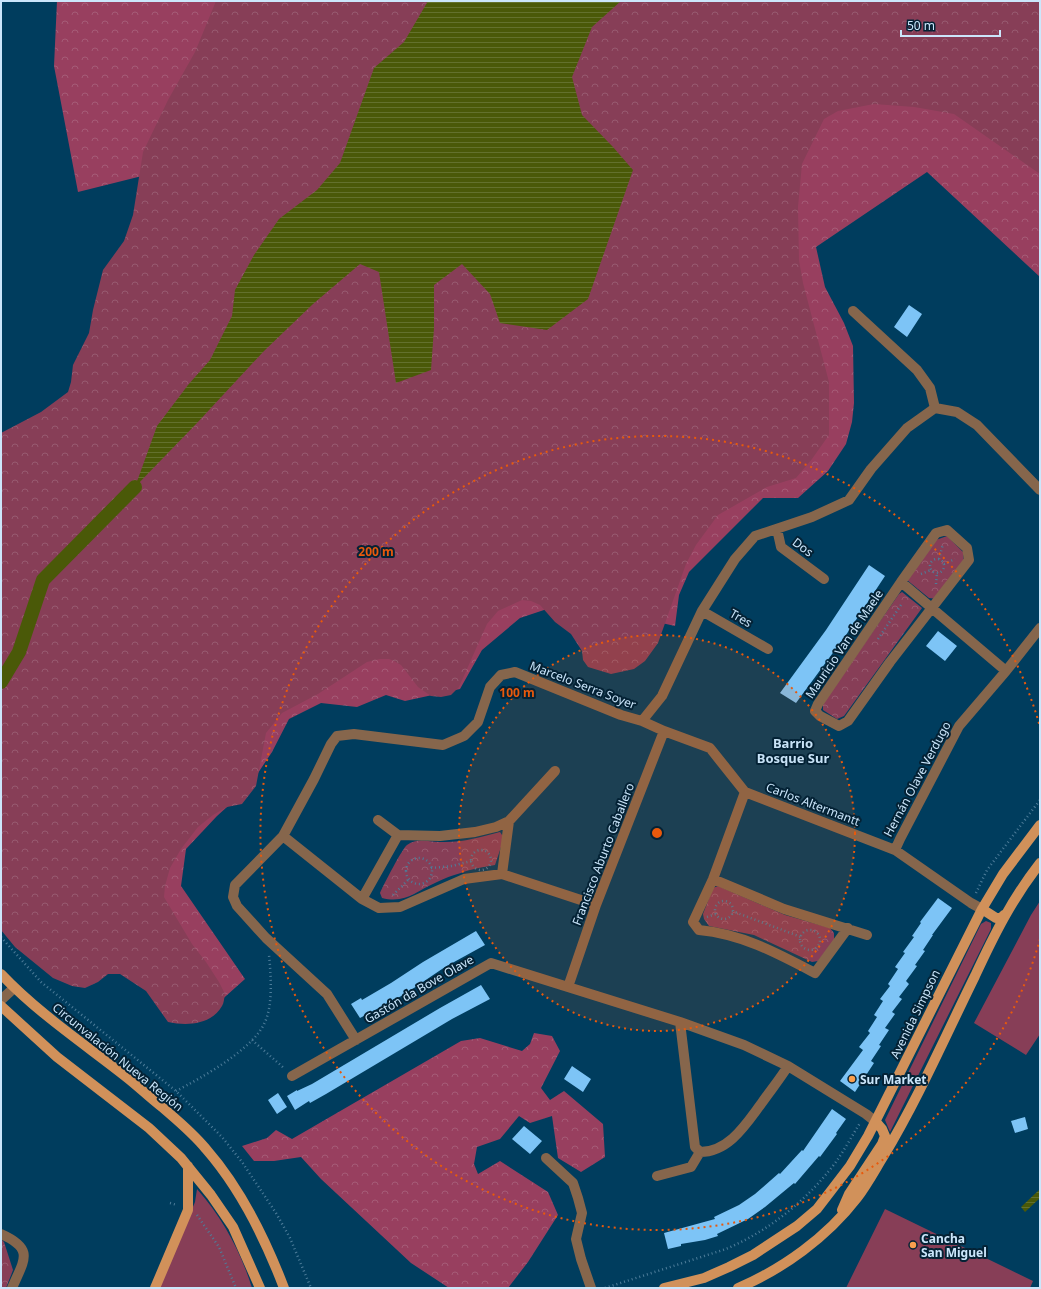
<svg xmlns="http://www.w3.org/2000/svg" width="1041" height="1289" font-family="'Noto Sans',sans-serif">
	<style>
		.green { fill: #873e57 }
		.forest { fill: url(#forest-crowns) }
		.park { fill: url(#park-crowns) }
		.water { fill: url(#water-rules) }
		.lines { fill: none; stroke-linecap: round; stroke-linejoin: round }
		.canal { stroke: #4a5908; stroke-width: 14 }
		.building { fill: #7dc4f6 }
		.path { stroke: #4d7d9a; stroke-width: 2.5; stroke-dasharray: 1 3; stroke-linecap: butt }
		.minor { stroke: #86664c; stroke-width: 10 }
		.major { stroke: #d1915a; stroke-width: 10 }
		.ring { fill: none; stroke: #e8590c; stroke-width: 2; stroke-dasharray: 2 4 }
		.poi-dot { fill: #fa9f4e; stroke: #042235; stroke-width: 1.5 }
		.labels { text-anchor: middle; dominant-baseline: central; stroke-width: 4; stroke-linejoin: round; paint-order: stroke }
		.street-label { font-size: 12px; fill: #cbe6fb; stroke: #042235 }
		.poi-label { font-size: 12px; font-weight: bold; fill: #cbe6fb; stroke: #042235; text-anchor: start }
		.neighbourhood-label { font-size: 13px; font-weight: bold; fill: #c8e3f7; stroke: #042235 }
		.centre { fill: #e8590c; stroke: #042235; stroke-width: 2 }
		.ring-label { font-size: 12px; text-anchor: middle; font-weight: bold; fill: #e8590c; stroke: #042235; stroke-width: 4; stroke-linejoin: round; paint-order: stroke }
	</style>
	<defs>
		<pattern id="forest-crowns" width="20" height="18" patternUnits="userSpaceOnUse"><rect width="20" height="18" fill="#983f5f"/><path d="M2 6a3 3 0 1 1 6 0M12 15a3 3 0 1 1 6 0" fill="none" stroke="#a55b77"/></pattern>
		<pattern id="park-crowns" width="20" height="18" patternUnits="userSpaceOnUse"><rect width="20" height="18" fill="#873e57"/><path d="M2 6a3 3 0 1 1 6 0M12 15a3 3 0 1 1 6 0" fill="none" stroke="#975a70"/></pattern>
		<pattern id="water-rules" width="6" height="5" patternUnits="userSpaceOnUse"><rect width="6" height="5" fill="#4a5908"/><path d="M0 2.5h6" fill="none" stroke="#63712d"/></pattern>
	</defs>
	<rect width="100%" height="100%" fill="#003d5e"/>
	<path class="green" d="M1040,901v133l-14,21 -52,-32 57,-108z
		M986,921l5,2v6l-101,203 -5,-12 96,-196z
		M197,1189c25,28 44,63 55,99h-93l36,-86z
		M885,1209l148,72 -3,7h-184z"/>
	<path class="forest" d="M57,1h241l-144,172 -76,19 -24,-126z
		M1040,67v210l-113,-105 -111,75 9,40 19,36 9,23 1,57 -2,19 -6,22 -18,27 -30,27h-35l-74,74 -10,23 -4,31 -107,-24 -48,16 -38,32 -22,39 -55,12 -19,-6 -29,12 -36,-4 -32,16 -17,33 -24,36 -31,28 -31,33 -5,37 64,93 -28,25 -66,-130 16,-76 598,-627 37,-71z
		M534,1033l18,3 8,15 -19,37 9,12 14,-9 39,33 2,33 -24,15 -23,-14 -6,-42 -22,7 -11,-7 -19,23 -23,8 -3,17 4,10 22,-13 48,31 10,23 -30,47 -20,26h-59l-38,-25 -90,-84 -20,-22 -27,4h-20l-12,-15 25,-8 9,-8 16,9 169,-98 19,-3 42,13 8,-7z"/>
	<path class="park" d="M216,1h824v173l-86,-60 -40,-7 -40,-3 -36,7 -14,8 -22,45 -4,43 1,53 4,23 26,99v53l-17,24 -16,19 -29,9 -49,28 -22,30 -10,19 -28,79 -13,18 -11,8 -23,5 -23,-7 -5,-7 -1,-9 -11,-17 -16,-12 -15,-17 -9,-4 -9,-1 -24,11 -11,13 -28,63 -8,8 -10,2 -10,-1 -13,-9 -17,-22 -7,-4 -5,-2h-9l-13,3 -49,32 -36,19 -16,20 -10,53 -14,18 -15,3 -14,8 -15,12 -17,22 -11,19 -5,18 -1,11 28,47 14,18 13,20 6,12c-1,4 -1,9 -3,12 -11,19 -35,20 -54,16l-22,-31 -26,-17h-12l-10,8 -13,6 -13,-2 -19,-8 -38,-31 -14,-17v-497l40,-21 27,-20 3,-10 2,-17 16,-32 4,-23 10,-40 21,-29 9,-26 10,-63 25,-52 27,-48z
		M947,536l16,16 1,10 -27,37 -8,-1 -22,-18 29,-40z
		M902,592l20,16 -78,108 -7,3 -14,-9v-7l76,-109z
		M500,832l4,6 -9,27c-11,2 -24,4 -34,8 -8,2 -16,5 -24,9 -21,9 -31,22 -55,16l-2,-5c4,-9 22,-44 27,-48 11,-8 21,-3 33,-3 21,1 41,-5 60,-10z
		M718,886l67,29 45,13 4,5v7l-16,21 -6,1 -58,-27 -45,-9 -5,-7 -1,-5 10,-26z
		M1,1239l3,3 9,28 -7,18h-5z"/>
	<path class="water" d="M428,1h193l-29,26 -20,50 10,38 31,32 20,23 -45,129 -41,31 -47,-7 -10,-29 -28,-30 -28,21v43l-3,42 -35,13 -17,-111 -19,-8 -47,40 -49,47 -67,72 -62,64 22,-61 31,-41 22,-25 22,-44 3,-26 19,-35 25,-36 38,-29 23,-27 34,-95 30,-26z
		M1039,1190l1,2v6l-15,14 -4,-5z"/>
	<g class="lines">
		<path class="canal" d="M1,682l18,-30 24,-72 92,-93"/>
	</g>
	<path class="building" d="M909,305l13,9 -15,23 -13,-10z
		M869,565l16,11 -39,59 -50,68 -16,-10 46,-63z
		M938,631l19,15 -12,15 -19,-15z
		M938,898l14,10 -20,27h1l-10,15 2,1 -10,14 2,1 -11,15 3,3 -10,13 3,2 -10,13 3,2 -10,14 4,2 -10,15 2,1 -10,15 3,2 -19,29 -15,-11 23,-31 -4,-3 11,-14 -2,-2 9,-14 -3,-2 9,-14 -3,-2 10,-13 -2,-2 10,-15 -3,-2 10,-14 -2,-1 11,-15 -2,-1 9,-13 -1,-1z
		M476,931l9,14 -40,22 -40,27 -45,24 -9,-14 10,-6 1,2 29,-17 32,-21z
		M481,985l9,14 -38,20 -126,75 -16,9 -1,-2 -14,9 -8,-14 10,-6v1l15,-7 128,-76z
		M572,1066l19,13 -8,13 -19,-13z
		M278,1093l9,14 -10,7 -9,-14z
		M832,1109l14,10 -10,14 1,1 -17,23 -1,-1 -24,28 -1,-1 -29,24 -17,12 -31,15 1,2 -13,4 -24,4v2l-13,3 -4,-16 51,-14 -1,-2 25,-12 16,-11 24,-21 1,1 22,-24 1,1z
		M1025,1117l3,12 -13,4 -4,-12z
		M524,1126l18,15 -12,13 -18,-15z"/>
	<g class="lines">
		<path class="path" d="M930 566a7 7 0 1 1 14 0a7 7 0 1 1-14 0Z
			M939,559l4,-15
			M944,564l11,-5
			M921,574l10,-4
			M936,584l1,-11
			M878,639l23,-34v-2
			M471 860a10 10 0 1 1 20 0a10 10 0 1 1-20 0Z
			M406 871a13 13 0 1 1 26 0a13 13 0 1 1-26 0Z
			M431,868l21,-2 19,-5
			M976,893l11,-23 53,-70
			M393,895l16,-16
			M715 910a9 9 0 1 1 18 0a9 9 0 1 1-18 0Z
			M732,911l69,26
			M707,917l9,-3
			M800 940a10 10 0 1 1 20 0a10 10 0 1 1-20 0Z
			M1,937l40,45 135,109 46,46 20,25 34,51 14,25 21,50
			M252,1040l33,29
			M176,1091c25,-13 78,-42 89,-69 8,-17 6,-47 4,-67
			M170,1203l7,2
			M197,1215l22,32 17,41
			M605,1288l121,-39c40,-17 75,-44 102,-77 13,-15 22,-33 32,-49"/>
		<path class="minor" d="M853,311l64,59 13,18 5,20
			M935,408l22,4 20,13 63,65
			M777,529l4,18 43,32
			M947,530l20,18 2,12 -79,102 -42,59 -9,5 -19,-10 -5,-5 3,-7 83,-122 35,-49z
			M901,582l105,89
			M702,611l66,38
			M642,721l22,10 46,17 35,44 150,58 76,53 11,6
			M745,792l-32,87 -20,43 6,8c43,4 78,23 116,43l33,-45
			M378,820l20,15 42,1 35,-4 21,-5 13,-6 46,-50
			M283,836l79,63 17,9 21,-1 64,-28 38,-5 94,31
			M895,850l5,-11 59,-113 47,-55 34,-43
			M502,874l7,-53
			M713,879l71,30 83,26
			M362,899l36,-64
			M568,987l28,-82 68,-174
			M1,1000l13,-12
			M680,1022l15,125 5,5c29,0 46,-28 61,-48 9,-13 19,-25 27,-38
			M356,1040l-29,-46 -61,-56 -29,-32 -4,-9 2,-12 48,-49 31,-57 17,-35 6,-8 17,-2 89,11 21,-9 14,-14 12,-35 11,-12 14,-3 106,43 21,6 20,-25 40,-85 33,-52 20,-23 57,-19 37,-17 22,-31 36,-41 28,-20
			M292,1076l199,-113 189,59 64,23 44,21 78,48 10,8
			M546,1158l27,25 5,15 4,15 -6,26 5,20 10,29
			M657,1176l34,-9 9,-15
			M1,1234c34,15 23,26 11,54"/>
		<path class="major" d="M982,909l14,9h5l3,-3
			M1,974c37,39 82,69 124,102 13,10 24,21 37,31 15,13 31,26 44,42 35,40 59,89 78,139
			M1,1006l56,51 92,71 32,30 30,37 22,32 27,61
			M842,1210l7,-16 33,-50 3,-8 -3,-7 -6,-7
			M155,1288l33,-78v-44
			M664,1288l40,-10 25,-11 24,-12 44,-29 20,-17 33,-43 18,-30 114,-227 21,-35 37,-49
			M738,1288c45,-19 89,-51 119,-90 10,-13 18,-28 26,-41 35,-58 62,-120 92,-181 19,-41 37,-77 65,-113"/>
	</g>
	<circle cx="657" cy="833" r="198" fill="#e8590c" fill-opacity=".12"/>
	<g class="ring">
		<circle cx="657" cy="833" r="198"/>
		<path d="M1040 939A397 397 0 1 1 1040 727"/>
	</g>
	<g class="poi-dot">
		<circle cx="852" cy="1079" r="4"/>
		<circle cx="913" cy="1245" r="4"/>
	</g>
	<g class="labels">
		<g class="street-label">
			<text transform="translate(803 547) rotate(37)">Dos</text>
			<text transform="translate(741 618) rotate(30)">Tres</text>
			<text transform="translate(844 644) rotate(-56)">Mauricio Van de Maele</text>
			<text transform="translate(583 685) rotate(21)">Marcelo Serra Soyer</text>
			<text transform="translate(917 779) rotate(-62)">Hernán Olave Verdugo</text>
			<text transform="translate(813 804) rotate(21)">Carlos Altermantt</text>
			<text transform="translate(603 854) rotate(-69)">Francisco Aburto Caballero</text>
			<text transform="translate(419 989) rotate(-30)">Gastón da Bove Olave</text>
			<text transform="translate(915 1014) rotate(-64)">Avenida Simpson</text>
			<text transform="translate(118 1057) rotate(39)">Circunvalación Nueva Región</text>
		</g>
		<g class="poi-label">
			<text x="860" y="1079">Sur Market</text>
			<text x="921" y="1238">Cancha<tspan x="921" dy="14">San Miguel</tspan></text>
		</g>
		<g class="neighbourhood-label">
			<text x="793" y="743">Barrio<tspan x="793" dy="15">Bosque Sur</tspan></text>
		</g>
	</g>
	<circle cx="657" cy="833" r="6" class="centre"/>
	<g class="ring-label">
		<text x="376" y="556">200 m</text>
		<text x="517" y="697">100 m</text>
	</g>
	<rect width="1041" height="1289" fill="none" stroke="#cbe6fb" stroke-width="4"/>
	<path d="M901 30v6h99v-6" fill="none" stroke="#cbe6fb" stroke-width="2"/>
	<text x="907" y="30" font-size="12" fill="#cbe6fb" stroke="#042235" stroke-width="3" paint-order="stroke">50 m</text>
</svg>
